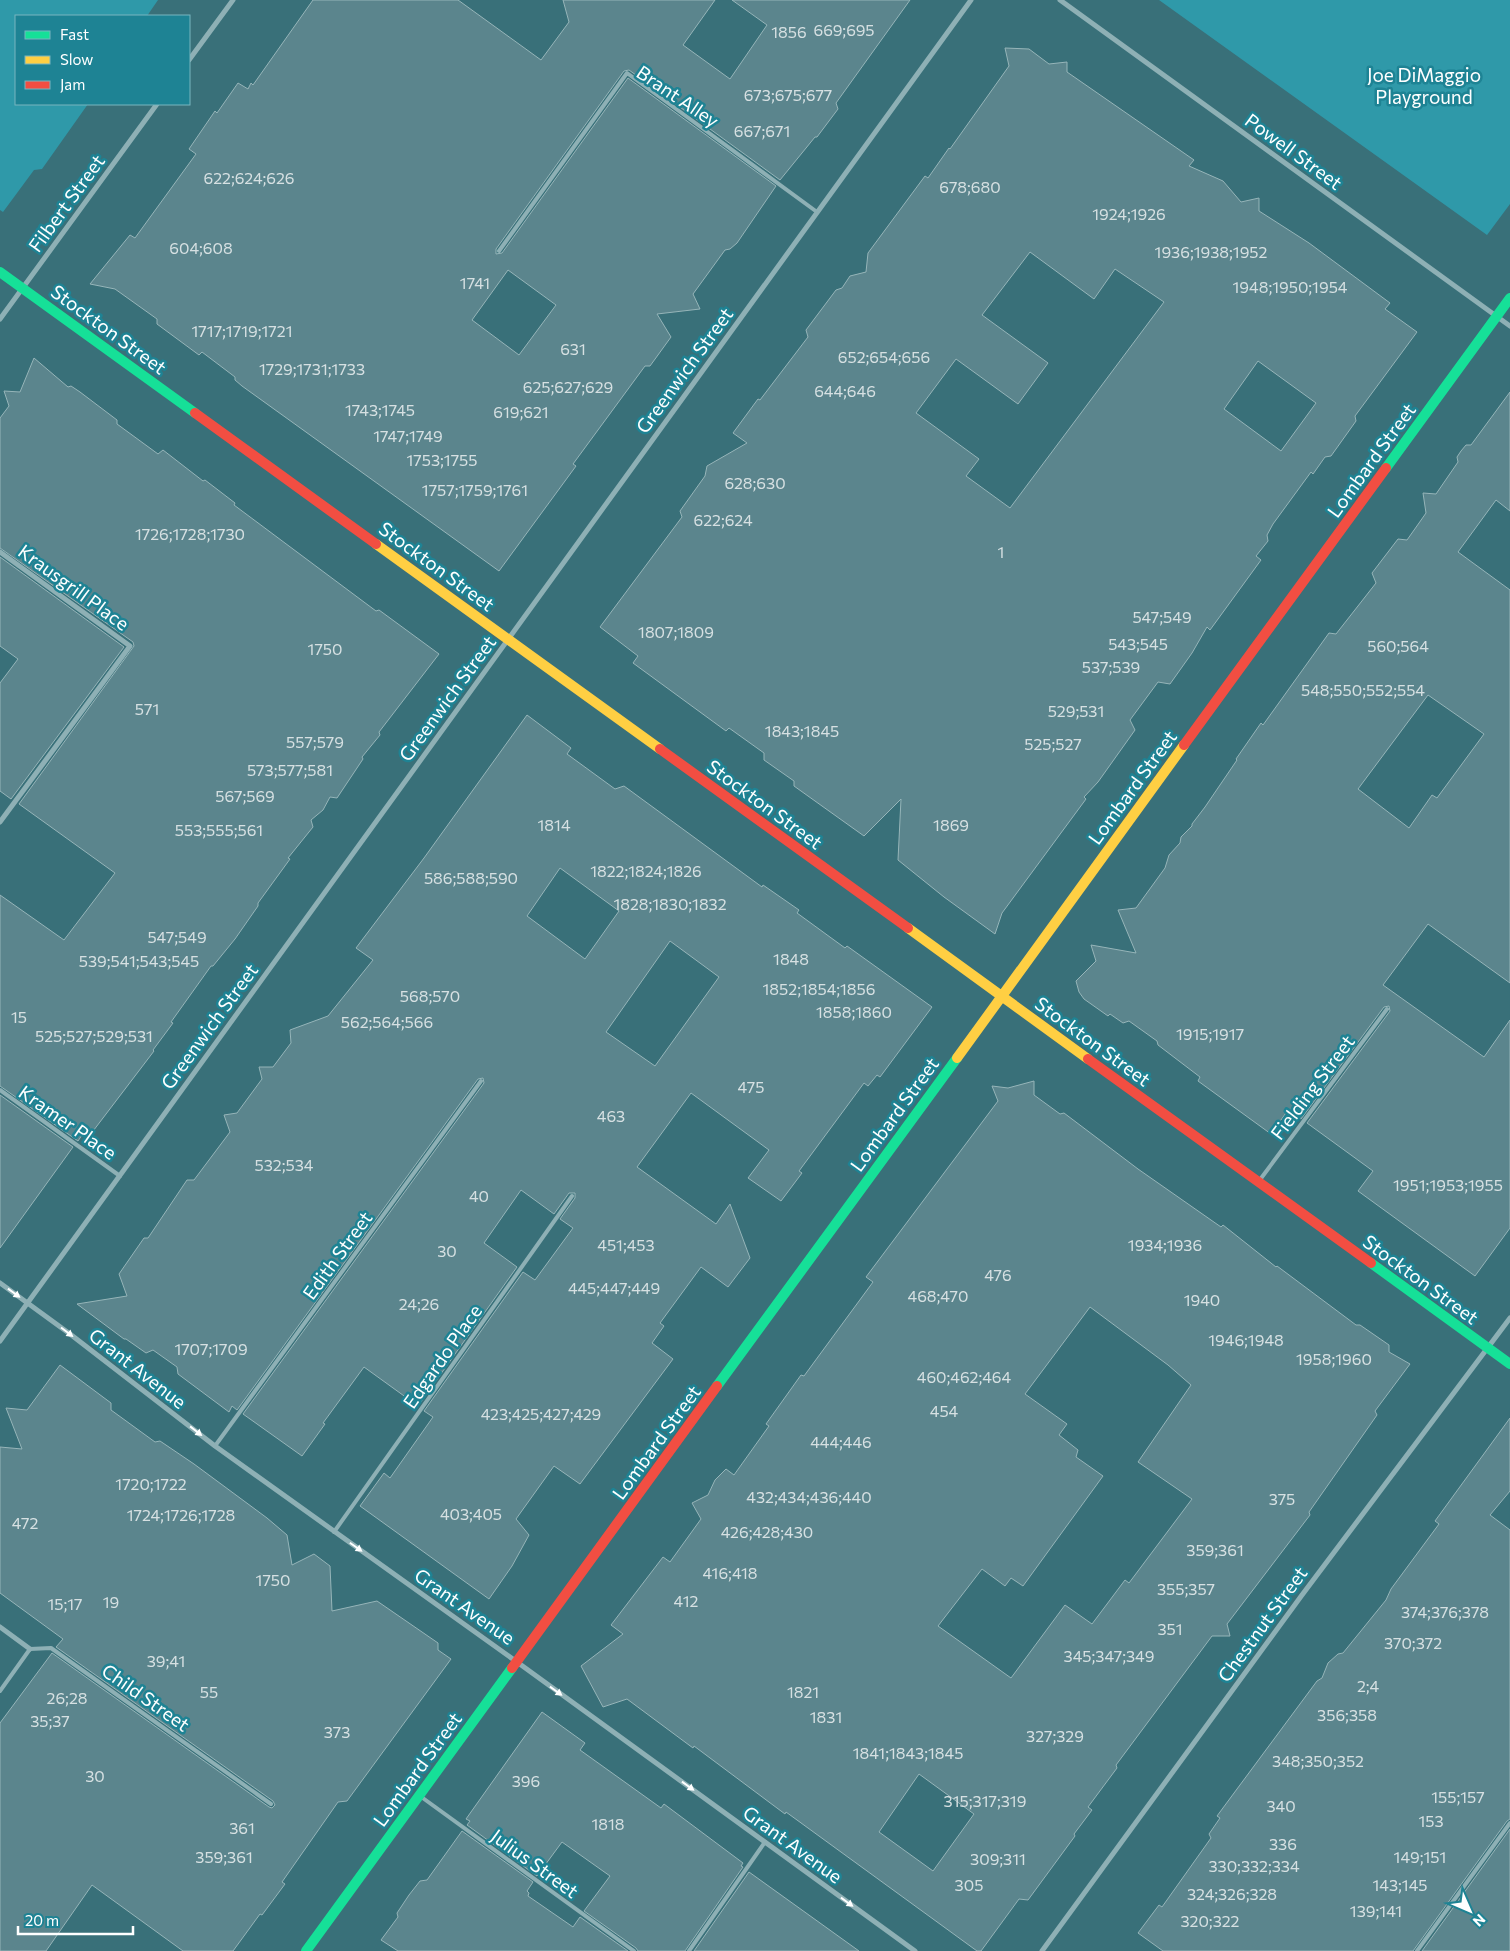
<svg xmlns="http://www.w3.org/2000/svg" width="1510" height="1951" font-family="Commissioner,sans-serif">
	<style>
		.green { fill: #2f99a9 }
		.building { fill: #5b858d; stroke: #96b5b9; fill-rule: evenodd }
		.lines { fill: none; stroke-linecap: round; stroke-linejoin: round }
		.lane { stroke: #8eb0b5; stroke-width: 4 }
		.street { stroke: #8eb0b5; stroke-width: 5 }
		.fast { stroke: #16e098; stroke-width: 10 }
		.slow { stroke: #ffcf43; stroke-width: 10 }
		.jam { stroke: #f24e42; stroke-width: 10 }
		.oneway { fill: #fff }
		.labels { text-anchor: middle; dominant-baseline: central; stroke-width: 5; stroke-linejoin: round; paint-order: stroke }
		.number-label { font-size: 16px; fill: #d6e0e2 }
		.park-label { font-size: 19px; fill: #fff; stroke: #1e8394 }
		.street-label { font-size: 19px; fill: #fff; stroke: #1e8394 }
	</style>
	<rect width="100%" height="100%" fill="#397079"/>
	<path class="green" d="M0,0h158l-11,16h-131v88h72l-46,65 -8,1 -31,42 -3,-2z
		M1159,0h351v204l-23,31z"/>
	<path class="building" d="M313,0h145l83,60 28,-38 -6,-22h152l-32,45 47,34 37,-54 -35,-25h178l-74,103 2,6 -21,28h-2l-35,43 -151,-110 -5,1 -128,178v5l6,-1 126,-175 148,108 -39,57 -7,6 -5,1 -32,44 7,15 -43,5 14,23 -21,29h-5l-72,98 3,2 -77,105 -257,-185 -7,-6v-3l-33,-25 -3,3 -42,-31v-5l-42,-30 -25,-5 40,-49 5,3 61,-84 -7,-5 26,-38 2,2 21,-30 10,6 3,-6 2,2zM508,270l48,35 -37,50 -47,-35z
		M1005,48l24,1 20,15 18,-2v10l127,88 -5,6 34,15 18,21 18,-4v13l50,32 81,60 -5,6 32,23 -62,84 1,5 -25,35 -6,1 -12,17 -2,-2 -38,52 -6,11 1,6 -12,15 5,4 -51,70 -3,-3 -15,26 -22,31 -12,-2 -28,38 5,10 -37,52 -14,15 2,2 -84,114 -7,21 -51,-37 -46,-37 3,-61 -37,37 -70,-50v-5l-30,-21v-7l-35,-25 -3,3 -93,-68 5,-7 -38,-29 82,-110 -2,-6 25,-35 2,-10 40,-23 -14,-10 25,-34 2,1 48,-63 -2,-7 30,-40 6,-2 8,-12 16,-4 2,-19 57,-77 3,2 21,-30 1,1 59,-83zM1030,252l64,47 21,-30 49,33 -154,206 -44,-32 13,-17 -63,-46 40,-54 62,45 30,-41 -66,-48zM1258,361l58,42 -35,48 -57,-42z
		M34,358l34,29 3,-1 9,6 37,28v4l41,30 5,-4 40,31 2,-1 30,23 -1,2 142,106 3,-1 60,44 -60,78 1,3 -18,22 1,2 -26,39 -7,-1 -7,13 -12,10 2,7 -25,31 2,1 -32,44v3l-23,33 -22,27h-2l-40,56 2,1 -20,27 1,1 -67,88 -5,-4 -4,6 -78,-55v-191l64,45 51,-67 -96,-69 115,-158 -1,-4 -133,-94v-130l9,-12 -5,-15 16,1z
		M1510,392v119l-14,-11 -38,52 52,38v393l-82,-59 -45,61 101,72 26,-37v208l-35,48 -117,-85 15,-20 -66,-48 83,-112 -1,-5 -5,1 -83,112 -13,-9 -17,24 -73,-53 2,-4 -42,-32 -1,-4 -28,-20 -6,2 -13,-9 -2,2 -24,-17 -5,-7 -3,-11 20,-20 -5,-16 45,8 -18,-43 18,-2 29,-40 4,-13 11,-12 1,-6 11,-11v-2l13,-17 32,-47 -1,-1 25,-36 2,2 66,-92 7,1 40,-51 -4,-10 26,-34 9,1 12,-17 7,-10 -3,-20 13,1 22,-32 -1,-5 4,-6 5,-6h5zM1428,695l56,39 -47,64 -5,-3 -23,33 -51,-39z
		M0,557l124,90 -113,152 -11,-8v-108l18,-24 -18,-13z
		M527,715l44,33 -4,6 48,35 9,-3 138,101 1,-2 36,25 -2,3 48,35 2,-2 85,61 -52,70 -3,-2 -9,11 -4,-3 -65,88 3,2 -21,28 -33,-23 21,-28 -78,-57 -54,74 79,57 14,-20 20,54 -22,29 -27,-20 -41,56 4,3 -12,17 21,16 -93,125 -26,-18 -38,53 13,16 -17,31 -23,33 -129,-93 24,-33 6,5 43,-61 -9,-6 99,-139 12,8 38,-52 -13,-9 15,-21v-5h-6l-15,21 -33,-24 -37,53 33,24 -99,139 -54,-39 -41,56 2,1 -23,32 -59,-42 241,-331 -1,-5 -5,1 -241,331 -5,-4 -3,6 -51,-38 -1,-7 -24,-17 -7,3 -20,-14h-2l-47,-35 50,-8 -8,-22 25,-36h4l39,-58h7l36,-48 -6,-17 13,-2 25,-34 -3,-12h14l18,-24 -1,-13 38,-14 45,-56 -17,-12 68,-90zM560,868l59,43 -34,48 -58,-43zM670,941l49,36 -64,89 -49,-34z
		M1034,1081v14l26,19 4,-1 74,56 83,58 2,-2 53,42 1,-1 79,59h4l29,20v7l21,12 -35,47 2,4 -68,97 1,3 -83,109 3,12h-18l-96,129 1,3 -29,39 4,3 -18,24 1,2 -47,64 -9,-1 -38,52h-4l-191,-139 -1,2 -91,-68 -1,2 -66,-49 -24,8 -22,-41 42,-32 -12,-9 52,-68 7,5 31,-43 -9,-16 16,-8 7,-15 11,-11 8,6 35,-49 -3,-2 35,-49 3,1 69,-94 -7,-5 132,-176 -6,-15 16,2zM1090,1307l78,58 23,20 -53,77 54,37 -63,84 -4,-3 -33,44 -27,-19 -54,73 -73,-52 44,-57 23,17 6,-8 12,8 80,-110 -27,-19 2,-7 -19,-15 8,-11 -42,-30zM919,1774l55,40 -41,57 -54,-39z
		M0,1095l73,52 -73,101z
		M60,1365l51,38v7l44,32 5,-1 34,23 73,54 20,17 5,30 22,-11 16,12 2,45 45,-10 61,42v7l13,9 -104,142 -9,1 -56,80 3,2 -23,31 -2,-1 -27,37h-50l-91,-66 -46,66h-46v-228l52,-70 217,154 3,1 3,-3 -2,-4 -217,-154 7,-8 -63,-46v-146l22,2 -16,-41 21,2z
		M1510,1418v73l-20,24 20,15v289l-3,2 -94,130h-250l-25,-18 21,-28 3,2 49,-69 -2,-4 11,-16 -3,-2 100,-135 5,-3 6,-15 10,-9 5,-1 43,-53 5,-11 48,-65 -4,-3z
		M542,1712l43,31 -5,7 81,58 3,-4 79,59 -2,3 2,1 -58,84h-47l-2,-3 -52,-37 26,-35 -48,-34 -25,34 -70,-51 3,-4 -4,-2z
		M1510,1829v122h-88z
		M462,1831l71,51 -6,9 2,2 -1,3 45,31 7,-10 48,34h-230l-17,-11 17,-23 -1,-4 12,-18 11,-14 7,-1z
		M749,1872l110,79h-165z"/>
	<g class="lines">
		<path class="lane" d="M499,251l128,-178 190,139
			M0,1090l120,86
			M1259,1181l128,-172
			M215,1446l266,-365
			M334,1532l238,-336
			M0,1691l30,-42 21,-1 220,156
			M420,1796l214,155
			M689,1951l76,-109
			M1417,1951l93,-128"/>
		<path class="street" d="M1060,0l450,326
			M189,60l44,-60
			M0,319l157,-215
			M0,552l130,94 -130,176
			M0,1283l70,51 145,112 302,216 398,289
			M0,1341l971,-1341
			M0,1627l30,22
			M1042,1951l260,-356 208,-277"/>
		<path class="fast" d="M0,272l195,141
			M1386,468l124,-170
			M1371,1263l139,101
			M717,1386l240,-328
			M306,1951l206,-283"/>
		<path class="slow" d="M376,544l284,205
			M908,928l180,131
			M957,1058l227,-313"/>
		<path class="jam" d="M195,413l181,131
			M1184,745l202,-277
			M660,749l248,179
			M1088,1059l283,204
			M512,1668l205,-282"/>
	</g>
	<defs><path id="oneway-solid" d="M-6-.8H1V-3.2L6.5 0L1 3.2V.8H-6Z" transform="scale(1.25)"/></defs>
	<g class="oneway">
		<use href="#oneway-solid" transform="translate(14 1293) rotate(36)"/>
		<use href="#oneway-solid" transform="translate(67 1332) rotate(37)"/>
		<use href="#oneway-solid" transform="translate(196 1431) rotate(38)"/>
		<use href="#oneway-solid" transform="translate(356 1547) rotate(35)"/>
		<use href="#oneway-solid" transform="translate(556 1691) rotate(36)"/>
		<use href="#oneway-solid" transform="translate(688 1786) rotate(36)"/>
		<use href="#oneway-solid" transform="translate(847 1902) rotate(36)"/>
	</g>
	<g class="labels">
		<g class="number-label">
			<text x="844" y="29">669;695</text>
			<text x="789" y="31">1856</text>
			<text x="788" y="94">673;675;677</text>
			<text x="762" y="130">667;671</text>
			<text x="249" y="177">622;624;626</text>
			<text x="970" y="186">678;680</text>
			<text x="1129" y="213">1924;1926</text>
			<text x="201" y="247">604;608</text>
			<text x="1211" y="251">1936;1938;1952</text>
			<text x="475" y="282">1741</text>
			<text x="1290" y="286">1948;1950;1954</text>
			<text x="242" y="330">1717;1719;1721</text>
			<text x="573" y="348">631</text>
			<text x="884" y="356">652;654;656</text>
			<text x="312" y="368">1729;1731;1733</text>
			<text x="568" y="386">625;627;629</text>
			<text x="845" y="390">644;646</text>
			<text x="380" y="409">1743;1745</text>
			<text x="521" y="411">619;621</text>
			<text x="408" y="435">1747;1749</text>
			<text x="442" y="459">1753;1755</text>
			<text x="755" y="482">628;630</text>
			<text x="475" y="489">1757;1759;1761</text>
			<text x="723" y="519">622;624</text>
			<text x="190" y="533">1726;1728;1730</text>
			<text x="1001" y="551">1</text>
			<text x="1162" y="616">547;549</text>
			<text x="676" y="631">1807;1809</text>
			<text x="1138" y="643">543;545</text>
			<text x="1398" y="645">560;564</text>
			<text x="325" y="648">1750</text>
			<text x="1111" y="666">537;539</text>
			<text x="1363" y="689">548;550;552;554</text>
			<text x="147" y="708">571</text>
			<text x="1076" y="710">529;531</text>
			<text x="802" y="730">1843;1845</text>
			<text x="315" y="741">557;579</text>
			<text x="1053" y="743">525;527</text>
			<text x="290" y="769">573;577;581</text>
			<text x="245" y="795">567;569</text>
			<text x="554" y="824">1814</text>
			<text x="951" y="824">1869</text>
			<text x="219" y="829">553;555;561</text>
			<text x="646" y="870">1822;1824;1826</text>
			<text x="471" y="877">586;588;590</text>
			<text x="670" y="903">1828;1830;1832</text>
			<text x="177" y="936">547;549</text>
			<text x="791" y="958">1848</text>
			<text x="139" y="960">539;541;543;545</text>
			<text x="819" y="988">1852;1854;1856</text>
			<text x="430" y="995">568;570</text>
			<text x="854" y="1011">1858;1860</text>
			<text x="19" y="1016">15</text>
			<text x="387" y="1021">562;564;566</text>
			<text x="1210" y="1033">1915;1917</text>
			<text x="94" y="1035">525;527;529;531</text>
			<text x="751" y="1086">475</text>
			<text x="611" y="1115">463</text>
			<text x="284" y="1164">532;534</text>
			<text x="1448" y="1184">1951;1953;1955</text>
			<text x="479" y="1195">40</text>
			<text x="626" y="1244">451;453</text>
			<text x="1165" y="1244">1934;1936</text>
			<text x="447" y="1250">30</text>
			<text x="998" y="1274">476</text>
			<text x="614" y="1287">445;447;449</text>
			<text x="938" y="1295">468;470</text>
			<text x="1202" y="1299">1940</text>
			<text x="419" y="1303">24;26</text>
			<text x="1246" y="1339">1946;1948</text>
			<text x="211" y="1348">1707;1709</text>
			<text x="1334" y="1358">1958;1960</text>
			<text x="964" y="1376">460;462;464</text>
			<text x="944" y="1410">454</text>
			<text x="541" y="1413">423;425;427;429</text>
			<text x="841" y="1441">444;446</text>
			<text x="151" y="1483">1720;1722</text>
			<text x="809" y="1496">432;434;436;440</text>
			<text x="1282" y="1498">375</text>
			<text x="471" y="1513">403;405</text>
			<text x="181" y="1514">1724;1726;1728</text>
			<text x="25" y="1522">472</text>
			<text x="767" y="1531">426;428;430</text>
			<text x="1215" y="1549">359;361</text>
			<text x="730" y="1572">416;418</text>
			<text x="273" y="1579">1750</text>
			<text x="1186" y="1588">355;357</text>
			<text x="686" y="1600">412</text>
			<text x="111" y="1601">19</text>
			<text x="65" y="1603">15;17</text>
			<text x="1445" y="1611">374;376;378</text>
			<text x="1170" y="1628">351</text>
			<text x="1413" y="1642">370;372</text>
			<text x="1109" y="1655">345;347;349</text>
			<text x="166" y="1660">39;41</text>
			<text x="1368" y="1685">2;4</text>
			<text x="209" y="1691">55</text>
			<text x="803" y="1691">1821</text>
			<text x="67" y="1697">26;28</text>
			<text x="1347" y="1714">356;358</text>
			<text x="826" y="1716">1831</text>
			<text x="50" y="1720">35;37</text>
			<text x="337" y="1731">373</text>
			<text x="1055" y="1735">327;329</text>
			<text x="908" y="1752">1841;1843;1845</text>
			<text x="1318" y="1760">348;350;352</text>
			<text x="95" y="1775">30</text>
			<text x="526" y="1780">396</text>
			<text x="1458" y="1796">155;157</text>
			<text x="985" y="1800">315;317;319</text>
			<text x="1281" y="1805">340</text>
			<text x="1431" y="1820">153</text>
			<text x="608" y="1823">1818</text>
			<text x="242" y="1827">361</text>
			<text x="1283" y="1843">336</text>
			<text x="224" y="1856">359;361</text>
			<text x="1420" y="1856">149;151</text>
			<text x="998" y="1858">309;311</text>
			<text x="1254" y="1865">330;332;334</text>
			<text x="969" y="1884">305</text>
			<text x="1400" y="1884">143;145</text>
			<text x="1232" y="1893">324;326;328</text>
			<text x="1376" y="1910">139;141</text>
			<text x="1210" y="1920">320;322</text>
		</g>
		<g class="park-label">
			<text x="1424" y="74">Joe DiMaggio<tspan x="1424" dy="22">Playground</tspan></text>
		</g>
		<g class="street-label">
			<text transform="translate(678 96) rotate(34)">Brant Alley</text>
			<text transform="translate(1294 151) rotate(36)">Powell Street</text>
			<text transform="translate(66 203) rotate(-54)">Filbert Street</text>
			<text transform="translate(109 329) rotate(36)">Stockton Street</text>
			<text transform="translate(684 370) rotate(-54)">Greenwich Street</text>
			<text transform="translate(1371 460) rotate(-54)">Lombard Street</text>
			<text transform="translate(437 566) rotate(36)">Stockton Street</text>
			<text transform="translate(74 587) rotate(36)">Krausgrill Place</text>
			<text transform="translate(447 698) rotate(-54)">Greenwich Street</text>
			<text transform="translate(1132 787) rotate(-54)">Lombard Street</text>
			<text transform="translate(765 804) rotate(36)">Stockton Street</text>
			<text transform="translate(209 1026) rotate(-54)">Greenwich Street</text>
			<text transform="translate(1093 1041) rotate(36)">Stockton Street</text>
			<text transform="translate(1312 1087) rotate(-53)">Fielding Street</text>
			<text transform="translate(894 1114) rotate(-54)">Lombard Street</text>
			<text transform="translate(68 1122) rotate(35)">Kramer Place</text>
			<text transform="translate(337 1255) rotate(-54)">Edith Street</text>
			<text transform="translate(1421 1279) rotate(36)">Stockton Street</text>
			<text transform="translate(442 1356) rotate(-55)">Edgardo Place</text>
			<text transform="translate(138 1368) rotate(38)">Grant Avenue</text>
			<text transform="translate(656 1442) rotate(-54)">Lombard Street</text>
			<text transform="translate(465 1606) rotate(35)">Grant Avenue</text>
			<text transform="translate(1262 1624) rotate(-54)">Chestnut Street</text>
			<text transform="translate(146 1697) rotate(35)">Child Street</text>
			<text transform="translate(417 1769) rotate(-54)">Lombard Street</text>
			<text transform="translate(793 1844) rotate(36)">Grant Avenue</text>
			<text transform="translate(535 1863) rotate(36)">Julius Street</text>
		</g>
	</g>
	<rect x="15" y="15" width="175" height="90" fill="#1e8394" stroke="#78b5bf"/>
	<rect x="25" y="31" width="25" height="8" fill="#16e098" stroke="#78b5bf"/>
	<text x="60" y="40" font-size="15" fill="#ffffff">Fast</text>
	<rect x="25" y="56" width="25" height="8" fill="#ffcf43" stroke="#78b5bf"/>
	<text x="60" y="65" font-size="15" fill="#ffffff">Slow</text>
	<rect x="25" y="81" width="25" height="8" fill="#f24e42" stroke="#78b5bf"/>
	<text x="60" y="90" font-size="15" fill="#ffffff">Jam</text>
	<g transform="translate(1470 1911) rotate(135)" stroke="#1e8394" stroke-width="4" paint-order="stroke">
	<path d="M0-4L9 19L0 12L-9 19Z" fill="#ffffff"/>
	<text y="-8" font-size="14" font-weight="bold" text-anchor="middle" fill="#ffffff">N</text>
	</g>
	<path d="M18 1926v8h115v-8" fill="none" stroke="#ffffff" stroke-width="2.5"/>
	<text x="25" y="1926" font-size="15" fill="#ffffff" stroke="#1e8394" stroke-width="4" paint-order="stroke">20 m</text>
</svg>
